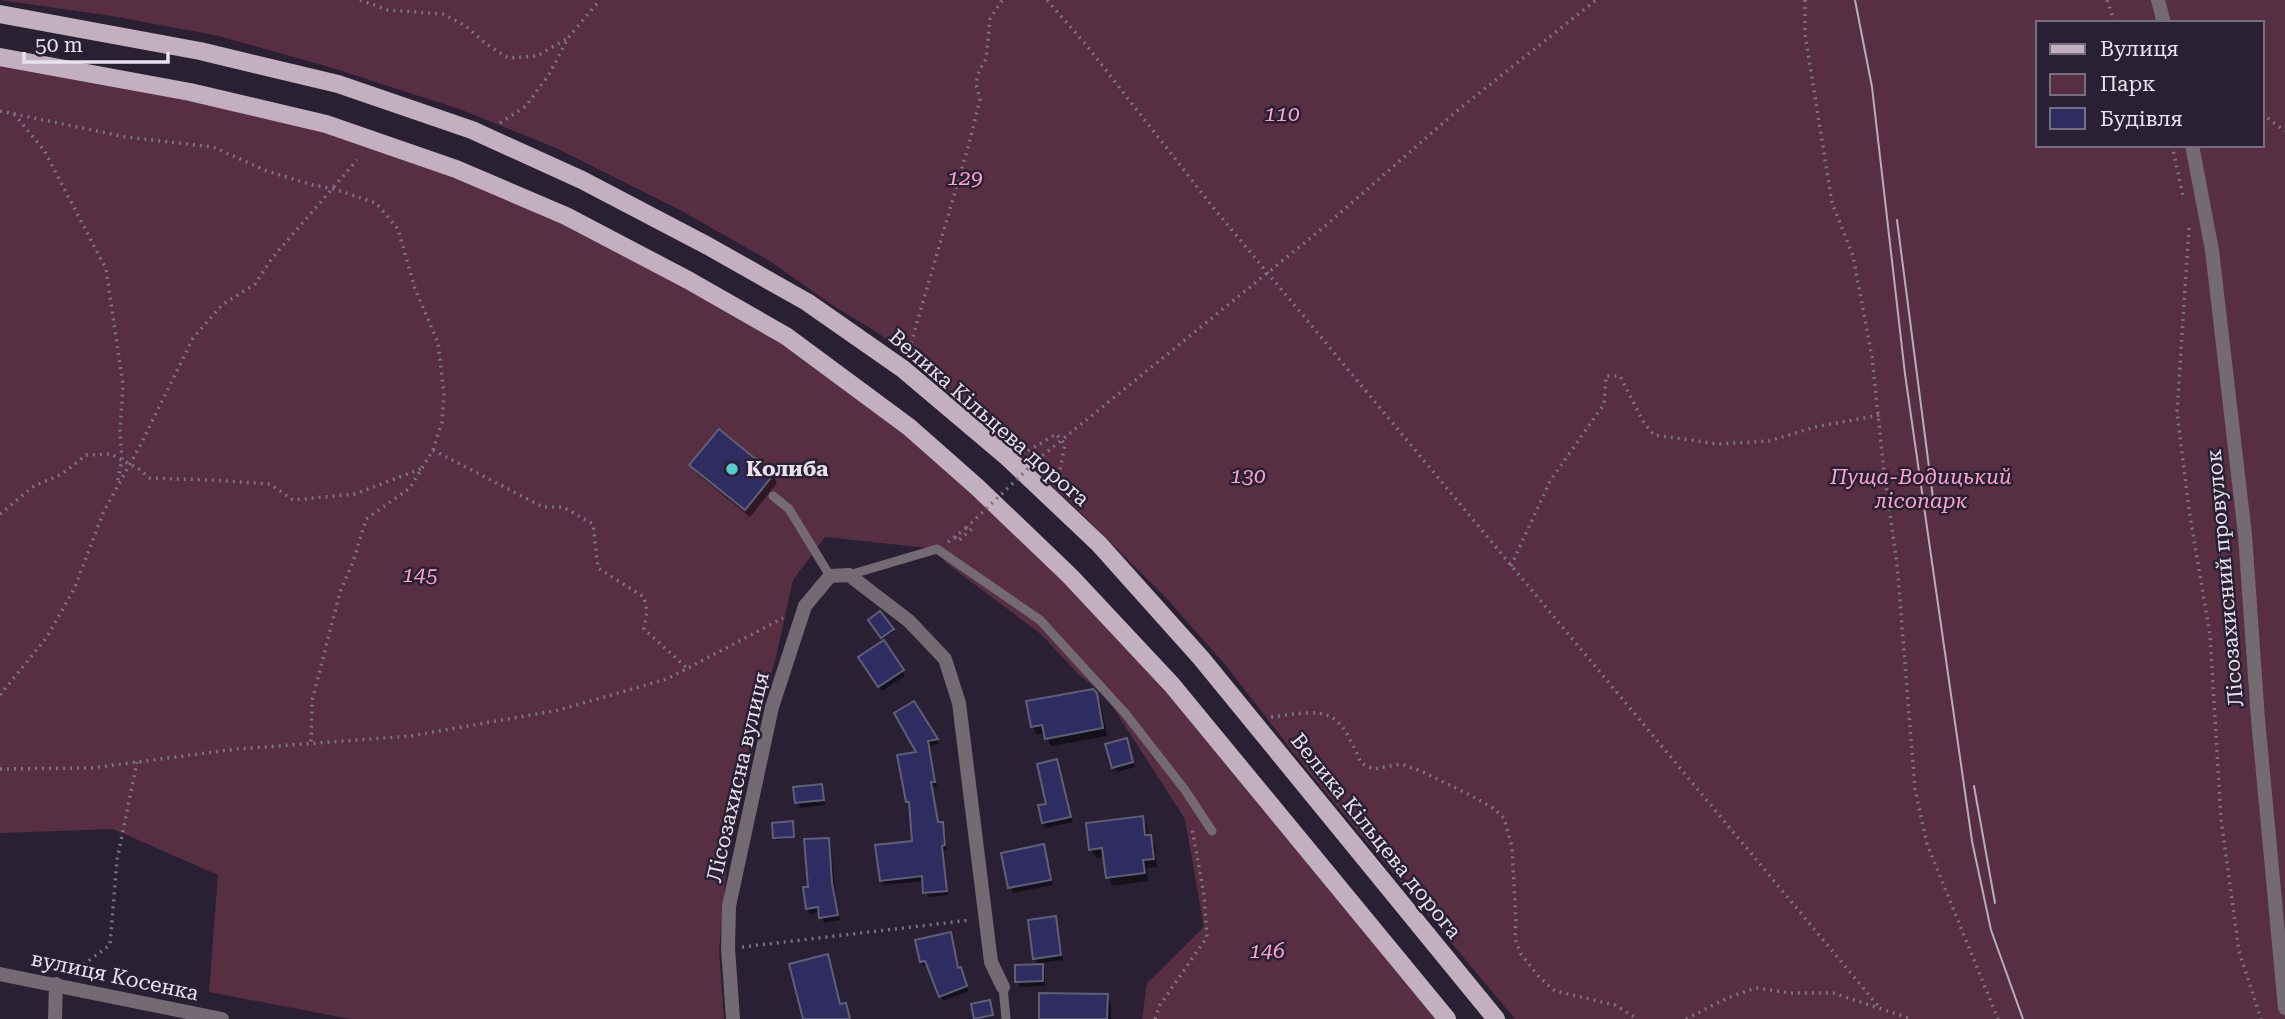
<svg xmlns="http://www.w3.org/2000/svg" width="2285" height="1019" font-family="'Roboto Serif',serif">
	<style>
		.green { fill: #572e42; fill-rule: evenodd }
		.shadow { fill: #0007 }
		.building { fill: #2f2c61; stroke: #5e5f76; stroke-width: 2 }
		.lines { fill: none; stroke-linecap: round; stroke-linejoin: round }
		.path { stroke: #7a7383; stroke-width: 3.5; stroke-dasharray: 2 5; stroke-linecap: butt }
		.lane { stroke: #736a73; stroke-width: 9 }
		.street { stroke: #736a73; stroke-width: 14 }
		.primary { stroke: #c2b0c1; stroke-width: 18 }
		.tram { stroke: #b5aebd; stroke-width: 2 }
		.path-bridge { stroke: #7a7383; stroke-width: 3.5; stroke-dasharray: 2 5; stroke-linecap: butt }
		.poi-dot { fill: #53cdca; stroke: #292133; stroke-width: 2.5 }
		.labels { text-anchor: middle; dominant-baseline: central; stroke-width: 5; stroke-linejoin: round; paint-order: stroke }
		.park-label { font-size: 21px; font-style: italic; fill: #fda1cd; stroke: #292133 }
		.street-label { font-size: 21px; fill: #e8e2ef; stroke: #292133 }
		.poi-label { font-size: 21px; font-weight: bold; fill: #e8e2ef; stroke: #292133; text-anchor: start }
	</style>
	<rect width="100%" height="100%" fill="#292133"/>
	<path class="green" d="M0,0h2285v1019h-770l-204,-244 -84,-108 -58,-66 -98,-98 -119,-106 -25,-26 -49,-38 -44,-27 -66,-46 -88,-50 -124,-62 -94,-38 -126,-41 -117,-33 -107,-20zM2038,23h224v122h-224z
		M0,57l190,35 266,77 232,111 181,117 201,179 377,443h-305l5,-36 57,-56 -19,-108 -72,-112 -17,-19 -19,-15 -35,-38 -97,-73 -8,-13 -112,-12 -32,43 -17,77 -44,152 -13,141 5,69h-374l-141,-27 9,-117 -105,-46 -113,4z"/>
	<path class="shadow" d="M691,465l82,10 4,8 -27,34 -54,-44z
		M880,613l14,19 -11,7 -13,-19z
		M884,642l21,34 -23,15 -22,-33z
		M1096,694l5,9 6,33 -56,10 -6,-13 -8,2 -5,-9z
		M914,703l25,41 -9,2 7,41h-5l7,37 3,-1 3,5 2,22h-3l4,45 -20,2 -4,-16 -40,4 -2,-5 32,-38 -4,-35 -3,-5 12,-49z
		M1126,740l9,27 -18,5 -3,-5z
		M1056,761l17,61 -27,6 -3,-5z
		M821,786l3,5 1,14 -25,3 -3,-6z
		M1142,818l5,8 1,11 7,8 2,22 -10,1 1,13 -35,5 -5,-9 -3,-20 -9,1 -5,-9z
		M774,824l19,1 1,13 -18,2z
		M828,840l3,5 4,45 5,30 -16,3 -4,-11 -10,2 -3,-6 2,-20z
		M1043,846l10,39 -40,8 -10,-39z
		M1055,918l3,5 5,37 -22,3 4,8v15l-25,1 -3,-6 22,-15 -4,-7z
		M950,934l9,36 10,21 -26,10 -14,-35h-5l-3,-5z
		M1107,995l4,9v15h-71z
		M990,1004l3,13 -17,2 -3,-14z"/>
	<path class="building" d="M719,429l55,45 -29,36 -56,-45z
		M880,611l14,18 -13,9 -13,-18z
		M884,640l20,30 -26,17 -20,-30z
		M1093,689l4,4 6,35 -58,11 -3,-14 -11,2 -5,-26z
		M914,701l24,38 -10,2 7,41h-4l7,40h5l2,23 -3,1 5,45 -24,2 -1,-17 -42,5 -5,-36 37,-4 -3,-39h-3l-9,-47 19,-3 -22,-39z
		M1127,738l6,24 -21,6 -7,-24z
		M1057,759l14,58 -29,6 -4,-18 8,-1 -9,-40z
		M822,784l2,16 -29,3 -2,-16z
		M1143,816l2,19h6l3,24 -11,1 2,13 -39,5 -4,-30 -13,2 -3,-27z
		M793,821l1,16 -21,1 -1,-15z
		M829,838l3,45 6,32 -19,3 -1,-11 -12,2 -3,-22h5l-4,-48z
		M1044,844l7,36 -43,8 -7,-35z
		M1056,916l5,39 -28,4 -5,-39z
		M951,932l7,36 3,-1 6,19 -28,11 -14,-36 -5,1 -5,-22z
		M828,954l12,50 6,-1 4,16h-47l-14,-55z
		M1043,964v17l-28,1v-17z
		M1039,993l69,1 -1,25h-68z
		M990,1000l3,15 -19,4 -3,-15z"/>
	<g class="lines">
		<path class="path" d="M360,0l28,10 55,4 23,12 19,17 23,15 29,-2 31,-18
			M1047,0l40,46 129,165 663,796
			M1805,0v34l27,169 21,53 19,101 12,114 13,93 18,225 12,55 71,175
			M2107,0l8,23
			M0,111l126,26 87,10 54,24 46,14 21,4 42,14 22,26 16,57 24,57 6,51 -2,28 -9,28 -23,38 -44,31 -13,43 -13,30 -28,109 -1,43
			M14,114l30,36 62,119 17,116 -3,46 2,29 -5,24
			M2262,114l23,17
			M500,123l26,-17 24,-33 18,-35 32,-38
			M2172,145l11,51
			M2189,228l-12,184 12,98 21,125 11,184 18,132 22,68
			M909,350l60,-206 11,-45 -4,-15 3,-13 7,-12 4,-40 12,-19
			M433,450l110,57h20l30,17 5,44 46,29 3,15 -3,17 44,40
			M1028,451l28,-17 9,10 -7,36
			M1037,460l287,-233 134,-117 138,-110
			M0,514l34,-28 28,-12 24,-19 25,-1 28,15 11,9 60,2 60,4 23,16 62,-6 68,-26
			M955,537l3,4 17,-15
			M948,542l18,-14
			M1511,566l39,-85 54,-77 2,-28h14l24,47 10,12 64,9 51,-3 46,-14 65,-12
			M0,695l47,-58 28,-50 28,-74 38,-69 52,-106 29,-33 33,-21 18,-27 84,-97
			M1271,717c59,-8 66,-10 90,46l12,6 28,-5 20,7 51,25 21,12 11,10 8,29 4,75 -1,17 6,15 18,23 16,14 60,14 23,14
			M0,769l91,-1 146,-19 174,-13 148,-26 108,-31 116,-61
			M742,947l229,-27
			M72,973l38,-28 7,-85 20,-98
			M1155,1019l5,-14 47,-68 -3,-42 -12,-67
			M1686,1019l41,-21 29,-10 34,5h43l79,26"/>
		<path class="lane" d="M773,496l16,13 41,67
			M849,575l88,-26 103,71 85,93 60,77 27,41
			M1003,987l3,32"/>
		<path class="street" d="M2158,0l6,23
			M2192,145l20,105 33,285 13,184 27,289
			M0,974l222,45
			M55,1019l1,-35
			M733,1019l-5,-71 1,-42 43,-199 33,-101 25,-30 19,-1 60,46 36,38 14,44 32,259 12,25"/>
		<path class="primary" d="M0,14l200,37 138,33 134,46 110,50 126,66 99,56 96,67 103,87 93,88 102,114 295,361
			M0,57l190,35 136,32 130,45 110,47 122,64 98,56 123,91 68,60 93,89 102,109 275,334"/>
		<path class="tram" d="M1855,0l17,87 33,287 67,467 19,89 32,89
			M1897,220l36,278
			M1974,786l21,117"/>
		<path class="path-bridge" d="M966,528l69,-66"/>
	</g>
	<circle class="poi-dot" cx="732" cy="469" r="7"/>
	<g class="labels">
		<g class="park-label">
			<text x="1282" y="114">110</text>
			<text x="965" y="178">129</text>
			<text x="1248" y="476">130</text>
			<text x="1921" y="477">Пуща-Водицький<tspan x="1921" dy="24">лісопарк</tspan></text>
			<text x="420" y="575">145</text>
			<text x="1267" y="951">146</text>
		</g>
		<g class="street-label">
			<text transform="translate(989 418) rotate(41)">Велика Кільцева дорога</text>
			<text transform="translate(2225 578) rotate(-95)">Лісозахисний провулок</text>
			<text transform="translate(738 777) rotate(-77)">Лісозахисна вулиця</text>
			<text transform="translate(1376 836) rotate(51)">Велика Кільцева дорога</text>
			<text transform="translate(115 976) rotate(12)">вулиця Косенка</text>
		</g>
		<g class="poi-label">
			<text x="746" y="469">Колиба</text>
		</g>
	</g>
	<rect x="2036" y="21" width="228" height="126" fill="#292133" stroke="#756e7e" stroke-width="2"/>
	<rect x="2050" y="44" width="35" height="10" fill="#c2b0c1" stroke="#756e7e" stroke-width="2"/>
	<text x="2100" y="56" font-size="21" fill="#e8e2ef">Вулиця</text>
	<rect x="2050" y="74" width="35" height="21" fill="#572e42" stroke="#756e7e" stroke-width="2"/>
	<text x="2100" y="91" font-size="21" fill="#e8e2ef">Парк</text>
	<rect x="2050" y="108" width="35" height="21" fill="#2f2c61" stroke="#756e7e" stroke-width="2"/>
	<text x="2100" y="126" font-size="21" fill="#e8e2ef">Будівля</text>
	<path d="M24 52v10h144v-10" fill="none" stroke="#e8e2ef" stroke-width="3.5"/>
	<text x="35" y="52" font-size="21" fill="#e8e2ef" stroke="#292133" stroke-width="5" paint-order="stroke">50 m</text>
</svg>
